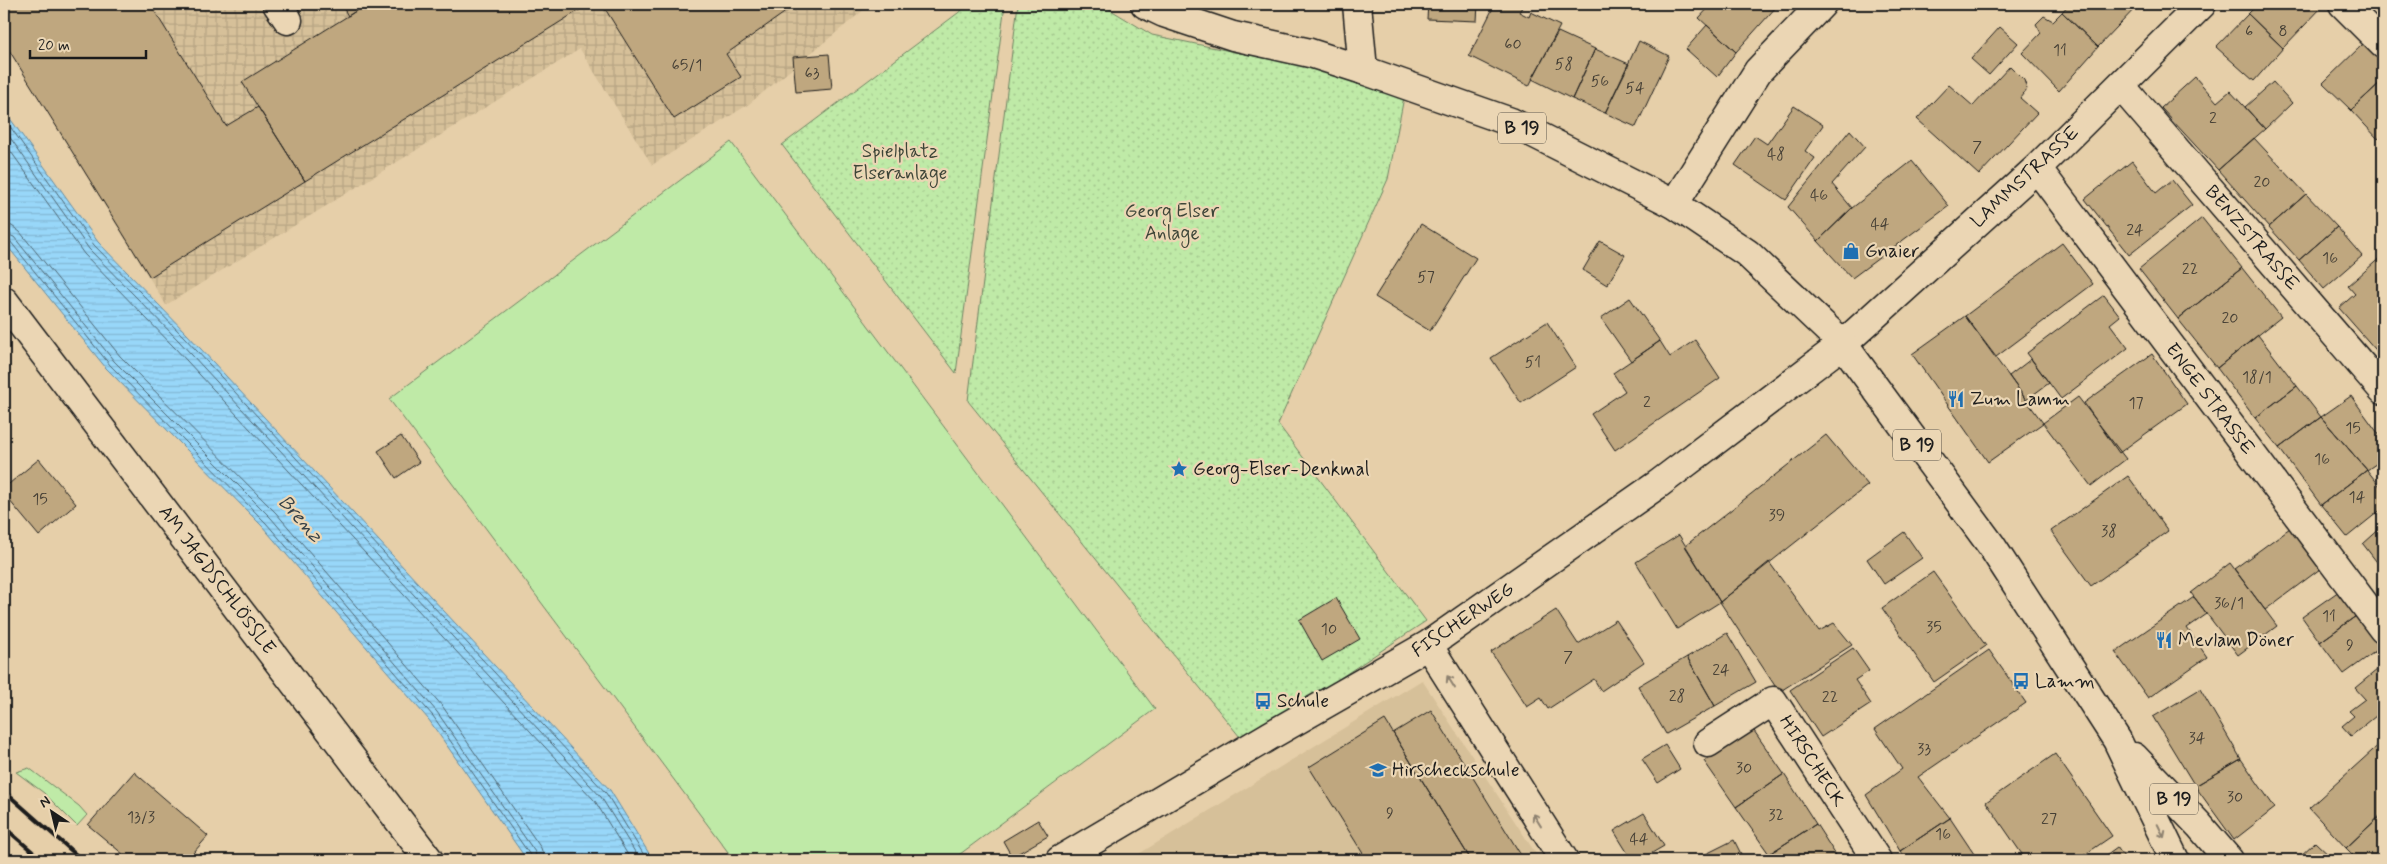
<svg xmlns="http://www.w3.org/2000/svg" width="2387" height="864" font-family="Mynerve,sans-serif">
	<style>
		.built { fill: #d6c099 }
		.industrial { fill: url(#industrial-grid) }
		.grass { fill: #bfeaa7; stroke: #6e8362 }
		.park { fill: url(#park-dots); stroke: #6e8362 }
		.water { fill: url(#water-rules); stroke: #668ca1 }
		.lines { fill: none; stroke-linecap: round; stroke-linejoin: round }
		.shore { stroke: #4e6774; stroke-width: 1 }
		.building { fill: #bfa77f; stroke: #1c1c1c }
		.minor-casing { stroke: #1c1c1c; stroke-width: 31 }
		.major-casing { stroke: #1c1c1c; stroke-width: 31 }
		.minor { stroke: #ebd6b4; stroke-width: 28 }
		.major { stroke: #ebd6b4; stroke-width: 28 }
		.rail { stroke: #1c1c1c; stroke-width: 4 }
		.oneway { stroke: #8e8270 }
		.labels { text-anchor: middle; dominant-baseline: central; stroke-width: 4.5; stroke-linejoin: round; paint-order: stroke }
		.number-label { font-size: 16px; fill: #453f35 }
		.shield { fill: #ebd6b4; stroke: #5a544a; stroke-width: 1 }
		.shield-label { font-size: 18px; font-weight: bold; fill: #1c1c1c }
		.park-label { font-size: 19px; fill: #3d4538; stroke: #ebd6b4 }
		.street-label { font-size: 19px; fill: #1c1c1c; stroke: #ebd6b4 }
		.poi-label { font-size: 19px; fill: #1c1c1c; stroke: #ebd6b4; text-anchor: start }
		.water-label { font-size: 20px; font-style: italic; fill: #354148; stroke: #ebd6b4 }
	</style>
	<defs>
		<pattern id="industrial-grid" width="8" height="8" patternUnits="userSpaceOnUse" patternTransform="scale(1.25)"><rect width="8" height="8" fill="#d6c099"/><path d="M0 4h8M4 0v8" fill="none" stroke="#b7a483"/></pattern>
		<pattern id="park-dots" width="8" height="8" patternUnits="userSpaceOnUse" patternTransform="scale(1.25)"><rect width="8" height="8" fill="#bfeaa7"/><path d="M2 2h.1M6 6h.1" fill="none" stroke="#a4c88f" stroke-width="1.8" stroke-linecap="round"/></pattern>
		<pattern id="water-rules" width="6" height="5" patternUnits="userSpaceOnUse" patternTransform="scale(1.25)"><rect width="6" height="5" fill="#98d7f9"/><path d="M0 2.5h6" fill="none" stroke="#82b8d5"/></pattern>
	</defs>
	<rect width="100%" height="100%" fill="#e6cfa9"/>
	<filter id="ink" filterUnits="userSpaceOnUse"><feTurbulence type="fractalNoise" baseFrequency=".02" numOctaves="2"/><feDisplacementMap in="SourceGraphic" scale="10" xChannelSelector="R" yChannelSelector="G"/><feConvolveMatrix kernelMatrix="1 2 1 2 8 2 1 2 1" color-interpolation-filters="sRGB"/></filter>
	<g filter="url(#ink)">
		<path class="built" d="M1422,680l118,180h-411z"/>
		<path class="industrial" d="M4,4h867l-122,100 -97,61 -72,-116 -414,256 -162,-263z"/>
		<path class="grass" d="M731,142l424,567 -203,151h-218l-345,-461z
			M29,768l50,38 8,9 -10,11 -33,-33 -28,-21z"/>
		<path class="park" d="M970,4h35l-49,369 -174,-228z
			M1018,4h83l51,31 254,52 -18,92 -110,245 148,197 -182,121 -276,-341z"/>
		<path class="water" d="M4,110l94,132 89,92 423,456 43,70h-126l-98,-140 -167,-194 -156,-158 -102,-126z"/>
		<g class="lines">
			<path class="shore" d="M4,118l90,127 90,92 422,456 41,67
				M4,129l85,120 90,92 422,456 39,63
				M4,142l80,112 90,93 421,454 36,59
				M4,225l8,1 8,6 100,124 156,157 167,194 98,141 4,12
				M4,233l10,4 100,124 157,157 166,194 98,140 2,8
				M4,239l6,2 100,124 156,158 167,193 97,139 1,5"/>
		</g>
		<path class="building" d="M4,4h146l76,122 32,-19 47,74 -155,96 -146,-235z
			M341,4h26l-19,12z
			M367,4h222l-284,177 -63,-99z
			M602,4h195l-71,50 15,23 -67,42z
			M1428,4h50l-1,17 -50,-2z
			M1495,4h29l-5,8 10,5 2,-5 29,14 -31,60 -60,-30z
			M1712,4h63l2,2 -41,46 -37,-34z
			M2069,4h70l-41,43 -36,-35z
			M2258,4h63l2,2 -40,42 -35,-34z
			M2062,12l36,35 -39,44 -37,-38 19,-20 -5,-9 8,-8 9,5z
			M2248,14l35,34 -29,33 -38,-34z
			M1707,25l29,27 -19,25 -31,-28z
			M2000,27l18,16 -29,32 -18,-16z
			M1558,32l37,17 -23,50 -40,-20z
			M1639,41l30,15 -33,71 -31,-14z
			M2364,43l19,20v17l-32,30 -28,-27z
			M1595,49l34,15 -24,49 -33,-14z
			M829,54l3,35 -36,3 -3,-35z
			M2010,66l14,14 3,9 -7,9 17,15 -58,62 -62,-56 32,-34 24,21z
			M2195,77l22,25 13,-11 35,38 -47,41 -57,-62z
			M2383,80v54l-5,5 -27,-29z
			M2273,82l19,21 -27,26 -20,-22z
			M1794,106l29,19 -18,26 10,7 -29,42 -51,-35 20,-29 12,8z
			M1850,130l15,17 -33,37 20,24 -34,33 -30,-34z
			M2254,138l52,56 -37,33 -51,-57z
			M1912,161l37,45 -97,72 -34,-37 34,-33z
			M2132,161l24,32 16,-13 20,25 -63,50 -44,-56z
			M2306,194l31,33 -38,33 -30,-33z
			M2202,218l40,50 -64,51 -39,-50z
			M1421,224l55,34 -46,73 -55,-34z
			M2337,227l25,29 -38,33 -25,-29z
			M1600,241l25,14 -18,30 -24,-15z
			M2062,243l31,41 -97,73 -31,-41z
			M2383,255v103l-44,-50 16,-14 -7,-8z
			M2242,268l39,49 -64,51 -39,-49z
			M2104,295l16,21 -10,8 18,24 -67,51 -34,-46z
			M1630,298l30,43 -29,20 -30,-43z
			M1965,316l78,107 -55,39 -76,-108z
			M1547,322l29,45 -55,36 -30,-45z
			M2258,335l39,51 -42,32 -38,-50z
			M1695,340l25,38 -105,72 -24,-36 34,-23 -12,-18 47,-32 10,16z
			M2152,354l35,50 -68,49 -35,-50z
			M2031,359l18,24 -23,17 -17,-24z
			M2297,386l24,31 -42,31 -24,-30z
			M2351,396l32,44v19l-16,11 -46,-53z
			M2078,397l48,62 -35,27 -48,-63z
			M2321,417l46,53 -46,35 -42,-57z
			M1826,435l42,50 -148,117 -35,-56z
			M401,436l18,26 -23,16 -18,-27z
			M39,459l37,45 -37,32 -35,-42v-6z
			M2367,470l16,20v18l-36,29 -26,-32z
			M2128,476l40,55 -77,55 -40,-55z
			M2383,526v44l-20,-26z
			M2290,528l30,41 -55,41 -31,-41z
			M1904,532l18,26 -38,26 -17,-25z
			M1679,535l41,67 -43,27 -41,-67z
			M1769,562l50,69 15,-8 18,22 -73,47 -59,-90z
			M2230,563l47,63 -39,29 -47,-62z
			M1933,572l53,74 -52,36 -52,-74z
			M2339,591l17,25 -36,26 -18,-25z
			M2194,597l13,17 -20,14 20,29 -59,41 -33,-46z
			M1336,598l24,41 -38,22 -23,-41z
			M1556,610l22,34 38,-24 28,42 -43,29 -7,-12 -46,30 -7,-11 -14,9 -36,-55z
			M2356,616l24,32 -36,26 -24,-32z
			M1727,633l29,49 -41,24 -28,-49z
			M1853,648l16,23 -14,9 16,24 -50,33 -31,-47z
			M1989,650l37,53 -108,74 32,41 -50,33 -34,-56 36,-26 -27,-40z
			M1687,657l28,49 -49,28 -28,-48z
			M2383,665v55l-3,2 -4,-6 -25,20 -9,-10 12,-10 -5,-5 16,-12 -10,-11z
			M2200,689l41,70 -46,27 -42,-69z
			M1431,710l93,150h-53l-78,-127z
			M1385,720l8,13 78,127h-104l-58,-93z
			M1752,728l32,46 -48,33 -32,-46z
			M2383,741v72l-37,35 -37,-40z
			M1665,745l15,24 -22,14 -16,-24z
			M2055,754l57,82 -35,24h-51l-40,-58z
			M2241,759l34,49 -41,32 -39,-54z
			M134,772l74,64 -21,24h-57l-42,-35z
			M1784,774l32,50 -47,30 -33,-47z
			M1644,813l20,33 -24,14h-8l-18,-29z
			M1950,818l28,42h-72l-6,-9z
			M2378,818l5,6v36h-25l-12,-12z
			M1038,820l10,16 -36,21 -9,-16z
			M1816,824l23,36h-68l-2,-6z
			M1734,840l10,20h-50z
			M2315,842l19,18h-38z
			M2117,847l9,13h-27z"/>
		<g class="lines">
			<g class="minor-casing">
				<path id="minor" d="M277,4l11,16
					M1357,4l6,66
					M2343,4l40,40
					M2121,86l262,304
					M2037,168l346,461
					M1674,204l84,-133 64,-67
					M4,301l425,559
					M1428,645l136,215
					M1708,743l65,-42 104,159
					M1060,860l211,-125 157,-90 229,-160 186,-141 194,-176 165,-164"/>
			</g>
			<g class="major-casing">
				<path id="major" d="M1145,4l19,9 69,23 77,17 53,17 148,52 163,82 73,49 96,91 148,201 126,195 58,120
					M2134,757l65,68 30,35"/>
			</g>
			<use href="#minor" class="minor"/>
			<use href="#major" class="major"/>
			<path class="rail" d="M4,791l78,69
				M4,827l38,33"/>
		</g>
		<defs><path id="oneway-shaft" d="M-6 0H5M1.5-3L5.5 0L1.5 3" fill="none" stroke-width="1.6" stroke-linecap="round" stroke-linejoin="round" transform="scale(1.25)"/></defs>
		<g class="oneway">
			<use href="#oneway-shaft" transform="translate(1451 682) rotate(-122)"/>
			<use href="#oneway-shaft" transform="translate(1537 820) rotate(-122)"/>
			<use href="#oneway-shaft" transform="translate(2161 831) rotate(64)"/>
		</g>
	</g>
	<defs>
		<g id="shop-bare" transform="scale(1.35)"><path d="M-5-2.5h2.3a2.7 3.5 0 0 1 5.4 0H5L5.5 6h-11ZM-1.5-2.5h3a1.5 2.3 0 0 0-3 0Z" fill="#1f6fb2" stroke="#ebd6b4" stroke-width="2.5" paint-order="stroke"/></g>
		<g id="restaurant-bare" transform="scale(1.35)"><path d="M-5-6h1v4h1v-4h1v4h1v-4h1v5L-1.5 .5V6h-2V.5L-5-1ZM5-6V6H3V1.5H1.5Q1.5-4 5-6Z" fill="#1f6fb2" stroke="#ebd6b4" stroke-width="2.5" paint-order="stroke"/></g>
		<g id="sight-bare" transform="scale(1.35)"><path d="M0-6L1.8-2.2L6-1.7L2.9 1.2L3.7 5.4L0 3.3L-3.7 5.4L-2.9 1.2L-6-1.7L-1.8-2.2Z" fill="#1f6fb2" stroke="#ebd6b4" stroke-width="2.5" paint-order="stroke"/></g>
		<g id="bus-bare" transform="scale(1.35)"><path d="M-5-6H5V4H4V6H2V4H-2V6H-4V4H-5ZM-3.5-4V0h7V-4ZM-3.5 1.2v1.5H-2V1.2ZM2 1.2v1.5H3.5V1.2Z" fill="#1f6fb2" stroke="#ebd6b4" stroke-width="2.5" paint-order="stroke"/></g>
		<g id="school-bare" transform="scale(1.35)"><path d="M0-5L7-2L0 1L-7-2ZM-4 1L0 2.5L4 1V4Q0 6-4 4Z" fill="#1f6fb2" stroke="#ebd6b4" stroke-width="2.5" paint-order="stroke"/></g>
	</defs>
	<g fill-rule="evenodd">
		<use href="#shop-bare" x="1851" y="251"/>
		<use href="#restaurant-bare" x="1956" y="399"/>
		<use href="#sight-bare" x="1179" y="469"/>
		<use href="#restaurant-bare" x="2164" y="640"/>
		<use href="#bus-bare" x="2021" y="681"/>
		<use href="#bus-bare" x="1263" y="701"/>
		<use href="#school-bare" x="1378" y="770"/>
	</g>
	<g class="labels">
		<g class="number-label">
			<text x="2249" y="31">6</text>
			<text x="2283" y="31">8</text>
			<text x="1513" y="44">60</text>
			<text x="2060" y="50">11</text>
			<text x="1564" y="64">58</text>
			<text x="687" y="65">65/1</text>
			<text x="812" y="73">63</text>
			<text x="1600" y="81">56</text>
			<text x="1635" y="88">54</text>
			<text x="2213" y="118">2</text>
			<text x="1977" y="147">7</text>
			<text x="1776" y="154">48</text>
			<text x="2262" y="182">20</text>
			<text x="1819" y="195">46</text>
			<text x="1880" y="224">44</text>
			<text x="2135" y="230">24</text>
			<text x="2330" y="258">16</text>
			<text x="2190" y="269">22</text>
			<text x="1426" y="277">57</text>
			<text x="2230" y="318">20</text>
			<text x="1533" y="362">51</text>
			<text x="2257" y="377">18/1</text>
			<text x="1647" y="402">2</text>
			<text x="2136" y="403">17</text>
			<text x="2353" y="428">15</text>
			<text x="2322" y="459">16</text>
			<text x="2357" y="497">14</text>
			<text x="40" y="499">15</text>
			<text x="1777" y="515">39</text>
			<text x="2109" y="531">38</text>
			<text x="2229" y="603">36/1</text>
			<text x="2329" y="616">11</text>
			<text x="1934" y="627">35</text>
			<text x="1329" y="629">10</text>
			<text x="2350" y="645">9</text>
			<text x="1568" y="657">7</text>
			<text x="1721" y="670">24</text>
			<text x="1677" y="696">28</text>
			<text x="1830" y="697">22</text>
			<text x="2197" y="738">34</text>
			<text x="1924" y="749">33</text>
			<text x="1744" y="768">30</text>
			<text x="2235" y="797">30</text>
			<text x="1390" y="813">9</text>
			<text x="1776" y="815">32</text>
			<text x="141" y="817">13/3</text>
			<text x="2049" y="819">27</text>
			<text x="1943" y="834">16</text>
			<text x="1639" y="839">44</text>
		</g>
		<g class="shield">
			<rect x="1498" y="112.5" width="48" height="31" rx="4"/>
			<rect x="1893" y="429.5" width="48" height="31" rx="4"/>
			<rect x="2150" y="783.5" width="48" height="31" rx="4"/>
		</g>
		<g class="shield-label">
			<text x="1522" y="128">B 19</text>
			<text x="1917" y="445">B 19</text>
			<text x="2174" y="799">B 19</text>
		</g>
		<g class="park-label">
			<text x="900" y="151">Spielplatz<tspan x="900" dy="22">Elseranlage</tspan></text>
			<text x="1172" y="211">Georg Elser<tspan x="1172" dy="22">Anlage</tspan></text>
		</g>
		<g class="street-label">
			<text transform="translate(2025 177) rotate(-43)">LAMMSTRASSE</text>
			<text transform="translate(2252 238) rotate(49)">BENZSTRASSE</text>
			<text transform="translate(2210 399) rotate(53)">ENGE STRASSE</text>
			<text transform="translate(217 580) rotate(53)">AM JAGDSCHLÖSSLE</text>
			<text transform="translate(1463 620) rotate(-34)">FISCHERWEG</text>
			<text transform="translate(1812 761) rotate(57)">HIRSCHECK</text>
		</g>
		<g class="poi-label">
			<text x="1865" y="251">Gnaier</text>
			<text x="1970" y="399">Zum Lamm</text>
			<text x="1193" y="469">Georg-Elser-Denkmal</text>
			<text x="2178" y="640">Mevlam Döner</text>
			<text x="2035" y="681">Lamm</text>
			<text x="1277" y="701">Schule</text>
			<text x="1392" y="770">Hirscheckschule</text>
		</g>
		<g class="water-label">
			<text transform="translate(300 519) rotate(48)">Brenz</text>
		</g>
	</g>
	<rect width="2387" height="864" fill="none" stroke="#ebd6b4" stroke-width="20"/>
	<rect x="10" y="10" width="2367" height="844" fill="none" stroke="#1c1c1c" stroke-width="2" filter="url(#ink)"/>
	<g transform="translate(52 812) rotate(325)" stroke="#ebd6b4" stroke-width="4" paint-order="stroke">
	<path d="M0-4L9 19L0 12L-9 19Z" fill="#1c1c1c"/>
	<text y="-8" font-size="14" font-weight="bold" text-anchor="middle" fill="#1c1c1c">N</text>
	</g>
	<path d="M30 50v8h116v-8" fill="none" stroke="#1c1c1c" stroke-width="2.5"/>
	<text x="38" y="50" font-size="15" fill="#1c1c1c" stroke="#ebd6b4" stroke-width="4" paint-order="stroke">20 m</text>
</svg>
